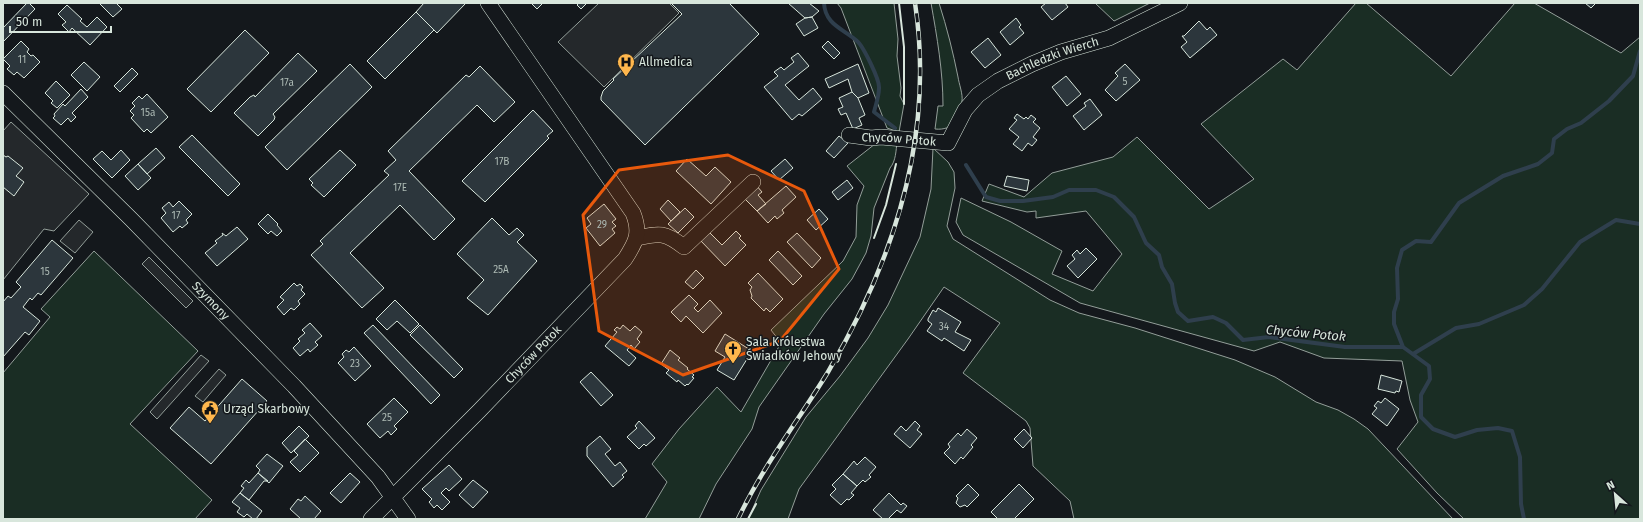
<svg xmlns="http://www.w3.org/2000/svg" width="1643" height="522" font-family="'Fira Sans',sans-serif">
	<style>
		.green { fill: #1a2d24; stroke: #939e99 }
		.parking { fill: #24282b; stroke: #939e99 }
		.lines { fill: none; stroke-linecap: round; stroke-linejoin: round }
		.stream { stroke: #2f3f4d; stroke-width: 4 }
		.building { fill: #2c363c; stroke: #d8e6dc }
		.minor-casing { stroke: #d8e6dc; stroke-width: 16 }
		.minor { stroke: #14181c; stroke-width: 15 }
		.rail-casing { stroke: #d8e6dc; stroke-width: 4.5 }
		.rail { stroke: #14181c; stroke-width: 3; stroke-dasharray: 9; stroke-linecap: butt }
		.wall { stroke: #d8e6dc; stroke-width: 2 }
		.marked { fill: #e8590c; fill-opacity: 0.2; stroke: #e8590c; stroke-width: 3; stroke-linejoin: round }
		.labels { text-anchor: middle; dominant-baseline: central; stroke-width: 3; stroke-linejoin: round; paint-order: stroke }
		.number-label { font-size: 10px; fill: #adbab4 }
		.street-label { font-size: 12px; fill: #d8e6dc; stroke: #14181c }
		.poi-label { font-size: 12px; fill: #d8e6dc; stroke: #14181c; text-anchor: start }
		.water-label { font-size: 13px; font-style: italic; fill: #d8e6dc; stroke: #14181c }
	</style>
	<rect width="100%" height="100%" fill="#14181c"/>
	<path class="green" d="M837,3h57l4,36 -1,17 4,32 -1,8 4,8 -5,28 -12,-4 -46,-120z
		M931,3h8c8,25 14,49 19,74 1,7 5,17 4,24 -1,17 -9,30 -27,28l3,-23h5c0,-35 -6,-69 -12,-103z
		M1095,3h55l-36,18z
		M1356,3h10l85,73 64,-73h19l87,50 19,-16v482h-176l-27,-26 -40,-44 21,-27 -8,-22 -8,-39 -78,-3 -44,-16 -26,9 -174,-48 -117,-68 -7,-13 5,-24 50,24 51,29 -10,23 41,17 29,-37 -36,-43 -50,7v-7l-9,1 -45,-11 7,-17 35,13 28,-24 61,-16 24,-20 72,72 45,-30 -53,-55 82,-65 14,11z
		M880,140l17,2c-1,8 -1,19 -7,26l-16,40 -3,28 -5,17 -14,26 -28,35 -65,93 -7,22 -36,55 -17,35h-54l22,-37 -15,-18 27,-35 38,-42 24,25 40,-69 -10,-13 72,-69 13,-24 1,-32 7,-19 -17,-20z
		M933,148l15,14 6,10 1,16 -8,38 6,13 97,61 29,13 56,15 100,32 40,17 41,25 22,8 16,9 14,10 85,90h-379l-4,-18 -37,-35 -3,-38 -4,-7 -63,-48 37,-50 -56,-36 -36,52 -109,150 -11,30h-40l13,-29 45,-73 34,-41 28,-38 20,-33 32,-68 11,-48z
		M94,251l104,100 -68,73 82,76 -17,19h-192v-146l47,-56 -9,-8z"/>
	<path class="parking" d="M599,3h70l10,10 -75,74 -46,-45z
		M11,122l78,72 -35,37 -10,-2 -41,51v-149z
		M79,220l14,12 -18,21 -15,-12z
		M149,257l44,44 -7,7 -44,-44z
		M201,355l8,6 -52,58 -7,-7z
		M219,369l7,6 -23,27 -8,-6z"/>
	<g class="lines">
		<path class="stream" d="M824,3c1,22 20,26 33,38 6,5 23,39 22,47 0,8 -3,16 -5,24l21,16
			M966,165l20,32 14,4h23l30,-4 16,-7h27l18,7 20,20 12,26 13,12 3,12 10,17 3,19 3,9 10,9 25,-4 13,6 17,17 26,-3 76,10h58l26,19 1,13 -9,16v22l12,12 22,8 22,-7 21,-2 14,3 8,26 1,47 3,15
			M1403,347l-9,-23v-12l4,-13 -1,-31 5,-18 14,-9 15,1 28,-39 44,-27 35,-12 14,-11 2,-14 13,-10 14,-6 28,-22 24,-25 7,-25
			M1413,354l43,-26 23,-4 45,-19 18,-16 38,-47 36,-22 24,4"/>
	</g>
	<path class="building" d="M27,3h2l6,6 -32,33v-14z
		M99,3h17l6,6 -9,8z
		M424,3h42l-29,30 -21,-21z
		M531,3h12l-6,6z
		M579,3h7v1l-5,5 -4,-4z
		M671,3h58l30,31 -114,111 -44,-45v-3l2,-6 11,-11 -1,-1 69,-65z
		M788,3h21l10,8 -7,6 -7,1z
		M1046,3h19l3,4 -16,13 -11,-13z
		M1585,3h11l-5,5z
		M67,5l15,14 -2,2 7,6 10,-10 10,10 -17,18 -18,-17 -3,4 -7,-7 4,-3 -8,-8z
		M416,12l18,18 -49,49 -18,-18z
		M812,17l6,11 -14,8 -8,-12 9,-6z
		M1016,18l5,7 -2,2 5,6 -14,12 -10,-13z
		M1199,21l8,9 3,-3 7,8 -27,23 -9,-11 6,-5 -5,-6h2z
		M245,30l24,23 -58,59 -24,-23z
		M988,38l13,17 -16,13 -14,-16z
		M21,41l8,8 -2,3 4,4 2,-1 7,7 -16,16 -7,-6 -3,3 -7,-6 3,-3 -7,-7z
		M828,41l12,12 -6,6 -12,-12z
		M298,53l19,18 -44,43 2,3 -1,3 -16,16 -24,-23 16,-16 4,-2 1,2z
		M798,53l11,13 -24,19 14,15 14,-12 9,11 -20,17 -3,-2 -7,6 -28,-33 14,-11 -4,-4 7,-5 3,3 10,-8 -3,-4z
		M84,62l16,15 -13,14 -16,-16z
		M350,64l22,23 -85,83 -22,-23z
		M858,64l11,29 -11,5 -6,-6 -4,-13 -19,9 -4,-9z
		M1125,64l15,16 -24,21 -11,-11 13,-14 -3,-3z
		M480,66l35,36 -21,20 -17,-17 -68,66 46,48 -21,21 -34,-35 -50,48 34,35 -22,20 -51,-53 12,-11 -3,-3 69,-66 -5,-4 12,-11 -8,-9 78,-76 3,2z
		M132,68l6,6 -18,18 -6,-6z
		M1066,76l15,18 -14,12 -15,-19z
		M56,81l14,14 -13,13 -6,-5 2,-2 -8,-8z
		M81,89l7,8 -16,16 4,4 -5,5 -3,-4 -7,7 -8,-7 2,-2 -1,-2 9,-10 2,2z
		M852,92l6,6 7,17 -6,3 3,7 -9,4 -7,-16 -5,2 -3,-6 5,-2 -4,-9z
		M147,94l21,23 -17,16 -4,-4 -3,3 -13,-14 3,-3 -4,-4 5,-5 -3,-3 7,-7 3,3z
		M1090,99l12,16 -18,15 -11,-14 13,-10 -2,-3z
		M533,110l20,21 -6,5 2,2 -64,64 -23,-21z
		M1017,114l7,5 2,-2 2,2 3,-4 5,4 -3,3 7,6 -7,9 4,3 -5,6 -4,-3 -6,8 -9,-7 6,-7 -10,-8 8,-9 -3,-2z
		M192,135l48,49 -12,12 -49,-49z
		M839,136l9,7 -14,15 -8,-7z
		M156,148l9,10 -18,16 -9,-10z
		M121,150l9,10 -18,18 -19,-19 9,-8 9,9z
		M340,150l16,15 -32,32 -13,-12 2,-2 -4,-4z
		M3,155l3,2 2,-1 15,12 -7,8 8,6 -10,14 -11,-9z
		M687,159l19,17 9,-9 16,15 -20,22 -35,-33z
		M785,159l8,9 -14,12 -8,-9z
		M138,164l13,14 -13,12 -13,-14z
		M1007,176l22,4 -2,11 -23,-5z
		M847,180l6,8 -15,12 -6,-8z
		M756,185l6,7 -4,3 8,9 -9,7 -15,-15z
		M786,186l10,11 -14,13 2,3 -7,6 -2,-3 -7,7 -11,-12z
		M668,200l12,12 -9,9 -11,-12z
		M179,201l13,13 -6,6 2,3 -6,5 -2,-2 -7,6 -12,-14 5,-5 -4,-5 7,-6 4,5z
		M604,204l12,15 -4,3 4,4 -4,3 3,4 -15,13 -14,-18 5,-4 -4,-6z
		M685,208l9,9 -16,16 -10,-9z
		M819,209l9,10 -12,11 -9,-10z
		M268,214l10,10 -1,1 5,6 -5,5 -6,-5 -3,3 -10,-10z
		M492,218l17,17 8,-7 7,7 -7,7 20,19 -49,54 -21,-17 17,-18 -27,-26z
		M237,227l11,12 -31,27 -12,-13 12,-10 -2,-2 8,-6 -1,-2 4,3z
		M736,231l5,5 -2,2 7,7 -21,21 -25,-26 9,-8 13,13z
		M797,233l24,25 -9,10 -25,-26z
		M52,240l21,18 -32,37 -3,-2 -6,7 -2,-2 -7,9 17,14 -11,14 -4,-3 -22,25v-55l5,-6 3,2 10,-11 -5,-5z
		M1086,248l11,11 -19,19 -11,-12 8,-7 -3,-4 5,-5 3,4z
		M778,251l24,25 -9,9 -24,-25z
		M696,270l8,8 -11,11 -8,-7z
		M758,273l25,26 -13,13 -4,-4 -2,3 -13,-13 1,-2 -2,-6 2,-3 -4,-4z
		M294,283l3,3 3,-2 3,3 -2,3 4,4 -7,7 2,3 -6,6 -3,-2 -7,7 -7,-8 7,-7 -4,-3z
		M689,295l9,9 -4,4 4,4 12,-12 12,13 -19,20 -17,-17 -5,6 -10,-10z
		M395,300l24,24 -9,9 -13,-12 -10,9 -11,-11z
		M938,308l23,14 -6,10 16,8 -7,11 -20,-13 -2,3 -15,-10 5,-7 -4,-3v-2l5,-9 3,2z
		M310,323l12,13 -7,6 3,3 -8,7 -2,-3 -8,7 -7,-8 7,-7 -2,-2 7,-6 -3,-3z
		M373,325l67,70 -9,9 -67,-71z
		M420,325l43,44 -9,9 -44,-43z
		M623,325l7,6 5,-5 7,6 -5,7 3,3 -6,7 -3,-4 -4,5 9,8 -7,8 -24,-20 12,-14 -3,-2 3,-3 3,2z
		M725,334l27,17 -18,29 -17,-10 8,-13 -10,-6z
		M354,347l17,19 -16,15 -17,-18 6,-6 -2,-3 4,-4 3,2z
		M670,350l10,8 -2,2 10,8 -1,1 7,6 -2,2 2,1 -6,7 -1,-1 -2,2 -7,-6 -1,2 -11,-9 3,-3 -8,-6z
		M591,372l22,23 -12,11 -21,-24z
		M1381,375l21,6 -3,11 -3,-1 -1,2 -17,-4z
		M242,379l25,22 -56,63 -41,-36 19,-21 16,14z
		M394,398l14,14 -14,14 3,3 -6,6 -3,-4 -8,7 -13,-14z
		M1385,398l14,11 -12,17 -15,-12 5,-6 -3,-2 4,-5 3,2z
		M639,421l16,17 -9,8 -2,-2 -5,5 -12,-12 10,-9 -2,-2z
		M915,421l5,5 -3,4 5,4 -12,14 -16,-14 7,-8 5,5z
		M299,426l10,10 -18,17 -9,-10z
		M967,429l10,9 -6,7 2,2 -10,12 -2,-2 -6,7 -11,-11 6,-6 -2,-3 10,-11 3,3z
		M1024,429l8,9 -9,10 -9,-9z
		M600,436l11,13 -6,5 10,12 5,-4 7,9 -5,4 2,2 -11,10 -26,-31v-9z
		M305,439l14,14 -19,19 -10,-10 8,-7 -4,-4z
		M267,454l16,12 -14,17 -11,-10 2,-3 -4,-4z
		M865,457l11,10 -7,8 2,2 -6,5 -2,-2 -6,6 -14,-12 11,-13 3,4z
		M449,465l13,14 -13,12 -3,-3 -5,5 9,9 -8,8 -5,-5 -3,3 -5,-6 3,-3 -10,-10z
		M258,473l10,8h-4l-15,19 -9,-7 4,-5 -3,-2 5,-6 3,3z
		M350,473l10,9 -19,21 -11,-10z
		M843,474l14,12 -6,7 3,2 -5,5 -2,-1 -6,6 -11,-10 6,-6 -4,-4z
		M473,480l15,12 -15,16 -14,-13z
		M968,484l11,11 -12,12 -2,-2 -5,2 -4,-4 2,-5 -2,-2z
		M1019,484l15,15 -20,20h-16l-7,-7z
		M240,493l22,18 -6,8h-3l-6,-5 -3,3 -7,-5 3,-4 -8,-6z
		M889,493l12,12 2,-2 4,3 -6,7 -4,-3 -9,9h-5l-10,-9z
		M305,496l16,15 -7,8h-13l-11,-10 8,-10 3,2z"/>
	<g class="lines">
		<g class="minor-casing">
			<g id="minor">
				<path id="s1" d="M3,93l128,126 163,167 84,91 30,42"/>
				<path id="s2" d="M849,135l22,3 10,-1 67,6 17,-33 13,-15 20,-14 34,-17 29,-12 48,-14 71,-35"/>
				<path d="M637,238c23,-5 28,-6 47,9l69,-65"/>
				<path id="s3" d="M371,519l108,-108 146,-152c11,-17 16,-26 8,-46l-145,-210"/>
			</g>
		</g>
		<use href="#minor" class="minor"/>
		<g class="rail-casing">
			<path id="rail" d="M738,519c25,-53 60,-98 90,-147 67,-113 107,-237 87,-369"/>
		</g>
		<use href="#rail" class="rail"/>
		<path class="wall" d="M899,3l5,44v57
			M874,238l12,-33 10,-41
			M748,519l8,-15"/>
	</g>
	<path class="marked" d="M728,155l76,36 35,78 -59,72 -97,34 -84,-44 -16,-116 36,-45z"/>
	<defs>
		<g id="hospital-pin" transform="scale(0.9)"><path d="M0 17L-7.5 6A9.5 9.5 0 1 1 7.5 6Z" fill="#ffb74d" stroke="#14181c"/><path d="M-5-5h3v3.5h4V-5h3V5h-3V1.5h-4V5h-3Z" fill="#111"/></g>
		<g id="church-pin" transform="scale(0.9)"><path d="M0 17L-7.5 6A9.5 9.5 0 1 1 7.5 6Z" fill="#ffb74d" stroke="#14181c"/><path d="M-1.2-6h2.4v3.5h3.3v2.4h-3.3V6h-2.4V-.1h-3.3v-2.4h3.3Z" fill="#111"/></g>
		<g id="civic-pin" transform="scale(0.9)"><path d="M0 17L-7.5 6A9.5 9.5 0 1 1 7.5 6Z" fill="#ffb74d" stroke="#14181c"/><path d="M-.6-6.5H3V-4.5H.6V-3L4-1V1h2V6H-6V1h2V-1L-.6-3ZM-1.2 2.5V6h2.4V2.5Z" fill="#111"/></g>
	</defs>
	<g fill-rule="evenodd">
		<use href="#hospital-pin" x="626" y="62"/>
		<use href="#church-pin" x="733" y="349"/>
		<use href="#civic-pin" x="210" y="409"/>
	</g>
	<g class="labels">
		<g class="number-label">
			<text x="22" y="60">11</text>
			<text x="1125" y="82">5</text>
			<text x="287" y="83">17a</text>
			<text x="148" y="113">15a</text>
			<text x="502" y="162">17B</text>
			<text x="400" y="188">17E</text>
			<text x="176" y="216">17</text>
			<text x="602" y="225">29</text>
			<text x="501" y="270">25A</text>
			<text x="45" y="272">15</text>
			<text x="944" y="327">34</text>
			<text x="355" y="364">23</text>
			<text x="387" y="418">25</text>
		</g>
		<g class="street-label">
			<text stroke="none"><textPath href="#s2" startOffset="240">Bachledzki Wierch</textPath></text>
			<text stroke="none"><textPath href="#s2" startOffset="50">Chyców Potok</textPath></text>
			<text stroke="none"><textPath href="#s1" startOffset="294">Szymony</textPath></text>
			<text stroke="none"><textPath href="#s3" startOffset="231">Chyców Potok</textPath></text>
		</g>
		<g class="poi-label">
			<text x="639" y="62">Allmedica</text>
			<text x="746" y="342">Sala Królestwa<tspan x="746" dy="14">Świadków Jehowy</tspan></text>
			<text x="223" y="409">Urząd Skarbowy</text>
		</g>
		<g class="water-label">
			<text transform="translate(1306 333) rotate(5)">Chyców Potok</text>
		</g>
	</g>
	<rect width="1643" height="522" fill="none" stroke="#d8e6dc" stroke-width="8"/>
	<g transform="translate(1615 494) rotate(333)" stroke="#14181c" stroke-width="3" paint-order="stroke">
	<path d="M0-3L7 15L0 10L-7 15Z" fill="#d8e6dc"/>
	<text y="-6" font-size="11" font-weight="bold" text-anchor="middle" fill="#d8e6dc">N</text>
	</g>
	<path d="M10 26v6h101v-6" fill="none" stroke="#d8e6dc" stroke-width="2"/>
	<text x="16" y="26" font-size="12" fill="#d8e6dc" stroke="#14181c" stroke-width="3" paint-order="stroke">50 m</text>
</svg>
